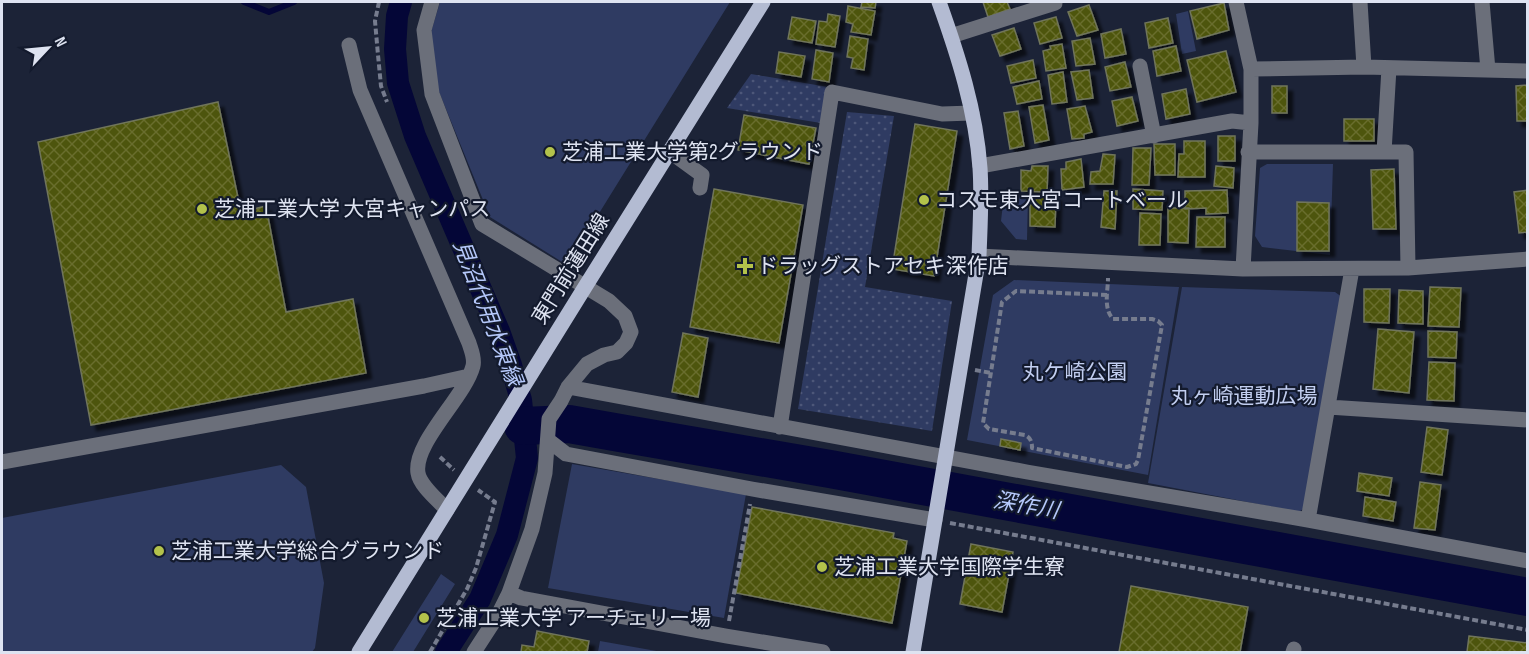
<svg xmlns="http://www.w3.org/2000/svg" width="1529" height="654" font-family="'Sofia Sans Condensed','Noto Sans JP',sans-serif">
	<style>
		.grass { fill: url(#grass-dots) }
		.green { fill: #2f3b62 }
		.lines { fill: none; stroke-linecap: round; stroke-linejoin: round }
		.stream { stroke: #040637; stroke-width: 6 }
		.canal { stroke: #040637; stroke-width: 22 }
		.river { stroke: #040637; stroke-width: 38 }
		.building { fill: url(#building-cross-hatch); stroke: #70755b; stroke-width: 1.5; filter: url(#shadow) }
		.path { stroke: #767c8e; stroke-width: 4; stroke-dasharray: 6 3; stroke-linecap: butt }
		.minor { stroke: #6b6f7a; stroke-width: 15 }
		.major { stroke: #b3bbd2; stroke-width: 15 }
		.poi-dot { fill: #b3c24b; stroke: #131a2d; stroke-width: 2 }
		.labels { text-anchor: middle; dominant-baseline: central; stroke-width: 4.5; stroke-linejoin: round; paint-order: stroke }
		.poi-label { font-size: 21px; fill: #dee3f1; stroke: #131a2d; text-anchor: start }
		.street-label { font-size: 21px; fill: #dee3f1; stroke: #131a2d }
		.park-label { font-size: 21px; fill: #c2cef0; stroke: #131a2d }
		.water-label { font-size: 22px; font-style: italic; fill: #b5c8fa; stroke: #131a2d }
	</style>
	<defs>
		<pattern id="grass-dots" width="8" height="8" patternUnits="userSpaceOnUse" patternTransform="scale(1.5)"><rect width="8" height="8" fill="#2f3b62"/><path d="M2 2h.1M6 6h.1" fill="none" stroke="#4d5779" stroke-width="1.8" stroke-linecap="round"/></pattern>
		<pattern id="building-cross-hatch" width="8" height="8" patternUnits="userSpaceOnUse" patternTransform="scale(1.5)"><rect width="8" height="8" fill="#4e5509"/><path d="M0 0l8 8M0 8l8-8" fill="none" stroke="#676d2d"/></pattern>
		<filter id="shadow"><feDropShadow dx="5.5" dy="5.5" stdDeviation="1.5" flood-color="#0009"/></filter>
	</defs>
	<rect width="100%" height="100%" fill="#1c2337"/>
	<path class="grass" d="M751,74l77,13 -7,36 -94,-15z
		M847,112l47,4 -29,171 87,14 -20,130 -134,-22z"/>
	<path class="green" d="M440,2h290l-163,263 -77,-48 -53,-130 -6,-55z
		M1188,11l8,40 -14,3 -6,-40z
		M1267,164h66l-3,91 -68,-8 -7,-11 5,-68z
		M1004,195l24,1 -1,44 -11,-1 -15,-18z
		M1014,280l165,7 -31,188 -181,-35 26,-145z
		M1182,287l153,5 7,5 -36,210 -7,5 -151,-29z
		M572,464l174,30 -22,124 -176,-30z
		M281,465l25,22 18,96 -9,65 -3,4h-310v-134z
		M441,574l14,10 -42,68h-21z
		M600,641l62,11h-64z"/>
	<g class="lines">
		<path class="stream" d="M244,2l25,10 25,-10"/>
		<path class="canal" d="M401,2l-4,14 -2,33 3,34 17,53 84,195 12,34 10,35 6,58 -20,77 -27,64 -34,53"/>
		<path class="river" d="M523,426l46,-2 51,9 210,36 698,128"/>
	</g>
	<path class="building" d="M862,2h14l-1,6 -14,-1z
		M983,2h24l3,7 -22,8z
		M1224,3l5,27 -32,9 -7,-28z
		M1089,5l9,25 -21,6 -9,-24z
		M848,6l27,5 -4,24 -20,-3 2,-8 -7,-2z
		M828,14l12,2 -5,31 -19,-3 3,-23 8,1z
		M792,17l24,4 -4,22 -24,-4z
		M1056,17l6,21 -22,6 -6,-21z
		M1168,18l5,25 -24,5 -4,-25z
		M1014,28l7,21 -21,7 -8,-21z
		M1121,29l5,25 -21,4 -4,-24z
		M850,36l18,3 -4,31 -13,-2 2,-10 -6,-1z
		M1090,38l5,26 -19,2 -4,-25z
		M1062,44l4,24 -20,3 -3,-20 8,-2 -1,-3z
		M1176,46l5,25 -24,5 -4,-25z
		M816,50l17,3 -4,29 -17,-3z
		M1226,51l10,41 -39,10 -10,-42z
		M779,52l26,4 -4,21 -25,-4z
		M1033,60l3,18 -25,5 -4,-17z
		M1125,62l6,25 -21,4 -5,-24z
		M1089,70l4,28 -16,2 -6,-28z
		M1063,72l4,30 -15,2 -4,-29z
		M1039,81l3,18 -25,5 -4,-17z
		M1528,85v36h-11l-1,-35z
		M1272,86h15v27h-15z
		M1186,89l4,25 -24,5 -4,-25z
		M1132,97l6,24 -21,5 -5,-25z
		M218,102l23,110 25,-6 20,106 67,-13 13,74 -275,52 -53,-283z
		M1043,105l6,35 -14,3 -6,-36z
		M1085,106l7,26 -8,2v4l-12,1 -5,-30z
		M1018,111l6,35 -14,3 -6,-36z
		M744,115l72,13 -7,36 -71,-14z
		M1344,119h30v22h-30z
		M915,124l42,7 -23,145 -42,-7z
		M1218,136h17v25h-17z
		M1184,141h21v36h-27l1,-23h5z
		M1154,144h21v31h-20z
		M1133,148h18l-2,37h-17z
		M1103,154l12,1 -2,29h-23l1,-12 9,-1z
		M1081,159l3,28 -22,3 -1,-21h5v-7z
		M1032,166h16l-1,26 -26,-1v-21l10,1z
		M1216,166l18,2 -1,20 -19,-2z
		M1394,169l2,60h-23l-2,-59z
		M714,189l89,16 -24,138 -89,-16z
		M1133,189l30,2 -1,19 -29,-1z
		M1227,190l1,23 -22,1v-6l-21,1v-18z
		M1528,190v42l-9,1 -5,-41z
		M1104,191h13l-2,38 -14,-2z
		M1030,196h26l-1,31 -25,-1z
		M1297,202l32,1v48h-32z
		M1168,208h21l-1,35 -20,-1z
		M1140,213l21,1 -1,31h-21z
		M1197,217h28v30h-29z
		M1430,287l31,1 -2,39 -31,-1z
		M1364,289h26l-1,34 -25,-1z
		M1399,290l24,1v33l-25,-1z
		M1378,329l36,3 -5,61 -36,-4z
		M1428,331l29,1 -1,26 -28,-1z
		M683,333l25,5 -10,59 -26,-5z
		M1429,362l26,1 -1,38 -27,-1z
		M1427,427l21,3 -6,45 -21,-3z
		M1001,439l20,4 -1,7 -20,-4z
		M1359,473l33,5 -3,18 -32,-5z
		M1420,482l21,3 -6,45 -21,-2z
		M1365,497l31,5 -3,19 -30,-5z
		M752,507l142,26 -1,5 14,3 -15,82 -156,-30z
		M971,544l42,8 -11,60 -42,-8z
		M1131,586l117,21 -8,45h-121z
		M537,631l52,10 -2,11h-66l1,-7 12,2z
		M1469,636l59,7v9h-61z"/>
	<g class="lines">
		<path class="path" d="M379,2l-4,19 3,34 3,31 6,16
			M1107,295l-91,-4 -14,11 -19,121 6,6 36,6c6,3 7,7 7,13l95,19 9,-3 2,-4 24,-135 -4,-4 -6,-2h-39c-10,-11 -5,-28 -5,-41
			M975,370l16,3
			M440,457l14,13
			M950,523l578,107
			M729,621l21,-117
			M430,652l37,-63 9,-21 19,-66 -17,-12"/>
		<path class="minor" d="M432,2l-8,28 8,64 50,130 127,77 16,15 6,16 -5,11 -9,9 -13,3 -17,9 -19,23 -7,14 -12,18 -4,54 -13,56 -23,64 -11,22 -24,37
			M1236,2l15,67v54l-8,146
			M1360,2l4,65
			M1482,2l6,68
			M951,36l104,-33v-1
			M349,45l11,45 109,253c2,7 6,15 4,23 -8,31 -60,77 -55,107 2,13 20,27 29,37
			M1140,66l14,70
			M1251,69l113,-2 164,4
			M669,151l33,24 -2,13
			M1248,152h158l2,116
			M1384,152l5,-84
			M980,166l252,-45 19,2
			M979,256l264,13 165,-1 120,-9
			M568,387l459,85 281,48 220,41
			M1328,407l200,13
			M780,427l52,-335 110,22 30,-1
			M548,440l18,14 186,35 183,31
			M2,462l422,-76 45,-10
			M1308,520l44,-251
			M509,593l12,5 205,38 97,16
			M1293,652l1,-3"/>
		<path class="major" d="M359,652l226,-365 178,-285
			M913,652l66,-396c1,-29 3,-59 1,-88 -4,-57 -22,-113 -41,-166"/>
	</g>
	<g class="poi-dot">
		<circle cx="550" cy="152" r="6"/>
		<circle cx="924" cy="200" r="6"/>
		<circle cx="202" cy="209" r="6"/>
		<path d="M742 257h6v6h6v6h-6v6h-6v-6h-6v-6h6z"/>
		<circle cx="159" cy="551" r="6"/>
		<circle cx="822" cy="567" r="6"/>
		<circle cx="424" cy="618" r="6"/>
	</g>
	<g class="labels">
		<g class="poi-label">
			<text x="562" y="152">芝浦工業大学第2グラウンド</text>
			<text x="936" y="200">コスモ東大宮コートベール</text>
			<text x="214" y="209">芝浦工業大学 大宮キャンパス</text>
			<text x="757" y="266">ドラッグストアセキ深作店</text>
			<text x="171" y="551">芝浦工業大学総合グラウンド</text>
			<text x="834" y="567">芝浦工業大学国際学生寮</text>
			<text x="436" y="618">芝浦工業大学 アーチェリー場</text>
		</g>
		<g class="street-label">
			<text transform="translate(571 269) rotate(-58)">東門前蓮田線</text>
		</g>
		<g class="park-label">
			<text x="1075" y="372">丸ケ崎公園</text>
			<text x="1244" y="396">丸ヶ崎運動広場</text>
		</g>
		<g class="water-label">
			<text transform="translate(487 313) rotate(69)">見沼代用水東縁</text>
			<text transform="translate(1026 506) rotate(10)">深作川</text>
		</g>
	</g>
	<rect width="1529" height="654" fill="none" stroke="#dee3f1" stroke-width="6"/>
	<g transform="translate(48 48) rotate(64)" stroke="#131a2d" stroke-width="4.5" paint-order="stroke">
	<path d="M0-4.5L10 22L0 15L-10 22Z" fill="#dee3f1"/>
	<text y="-9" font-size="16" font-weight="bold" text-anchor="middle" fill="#dee3f1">N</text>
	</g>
</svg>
